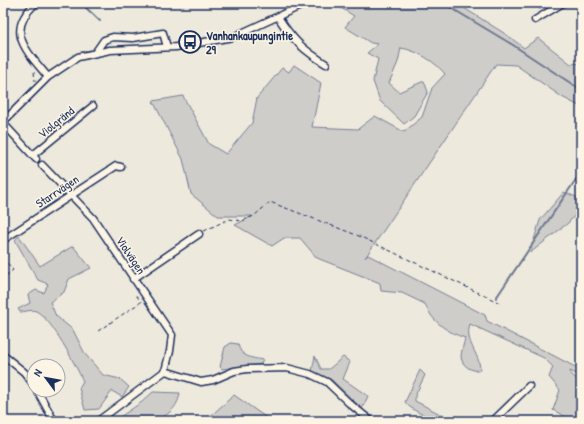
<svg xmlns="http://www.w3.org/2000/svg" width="584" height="424" font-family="'Patrick Hand',sans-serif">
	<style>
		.green { fill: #cfcdca; stroke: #757e94 }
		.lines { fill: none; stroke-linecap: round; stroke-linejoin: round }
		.stream { stroke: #6c778f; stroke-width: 2 }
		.minor-casing { stroke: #1b2f5e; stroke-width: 9 }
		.path { stroke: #1b2f5e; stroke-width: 1; stroke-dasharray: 4 3; stroke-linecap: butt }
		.minor { stroke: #fcf5e5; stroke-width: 6 }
		.labels { text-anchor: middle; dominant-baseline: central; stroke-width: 3; stroke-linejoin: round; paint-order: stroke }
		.poi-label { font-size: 12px; font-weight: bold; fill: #1b2f5e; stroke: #fcf5e5; text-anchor: start }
		.street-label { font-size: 12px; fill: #1b2f5e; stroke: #fcf5e5 }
	</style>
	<rect width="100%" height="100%" fill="#eee9dd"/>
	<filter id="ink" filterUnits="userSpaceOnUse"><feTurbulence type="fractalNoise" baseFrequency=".025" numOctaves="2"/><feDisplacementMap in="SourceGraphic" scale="8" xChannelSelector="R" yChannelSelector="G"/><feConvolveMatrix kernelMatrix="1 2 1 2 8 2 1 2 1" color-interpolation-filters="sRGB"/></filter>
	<g filter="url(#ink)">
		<path class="green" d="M333,3h123l51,32 17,13 14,-10 33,26 10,-1v44l-19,-10 -46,-32 -20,-1 -131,194 3,-3 117,60 2,6 94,49v6l-11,-5 1,3 10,9v38h-6v-2l-11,-3 -11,-6 7,-20 -11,-13 4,-10 -9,-9 -74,-34c-6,19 10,29 10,46 -8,2 -18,-4 -19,-13 0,-6 3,-13 4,-19 -18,-6 -33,-16 -40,-34l-23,-11 -21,-2 -1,-8 -63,-25 -17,-20h-16l-12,8 -37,-21 17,-9h-34l-27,-22 -8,-35 -30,-58 30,-5 26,48 17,10 26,-31 5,-25 25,-30 7,4 5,-7 27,18 -9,44 46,2 17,-13 29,16 18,-15 10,-29 13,-14c-9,-12 -29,-24 -44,-26l-3,14 -9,21 10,9 25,-11 4,11 -14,24 -10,8 -24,-23 -7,-20 5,-22 -11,-6 11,-9 -7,-1 -26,-16 9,-11z
			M564,192l17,7v10l-13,14 -38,30 10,-33z
			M19,236l21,30 33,-20 18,22 -22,11 -5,13 -14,10 6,14 17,14 12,24 18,21 17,4 9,8 -7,10 -10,-6 -13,18 -14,1 -6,-22 4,-7c-8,-17 -31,-62 -47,-70 -5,-2 -11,1 -16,1l-2,-3 12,-6 -2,-8 8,-5 8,3 4,-9 -10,-4 -23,-40z
			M231,343l7,1c2,13 14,14 25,16l-2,4 -39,5 -2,-2 5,-20z
			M315,356l6,13h8l14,-12 7,5 -7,17 25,17 -6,13 -30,-29 -20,-9z
			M420,370l5,5 -10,21v5l33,17 -1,3c-12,0 -35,-9 -42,-19z
			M153,392l27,1c-2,13 -9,20 -21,26l1,2h-46l28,-19z
			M234,395l37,26h-66z"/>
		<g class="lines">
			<path class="stream" d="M81,3l19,18
				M443,3l70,42 68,45
				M496,298l85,-126"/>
			<g class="minor-casing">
				<path id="minor" d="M36,3c-32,29 -9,48 12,74
					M278,17c15,23 24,32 48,47
					M535,20l28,-17
					M95,53l9,-13 9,-3 20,1 30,-5 4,14
					M3,122l45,-45 30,-20 32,-7 66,-3 57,-10 74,-34
					M3,123l33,36
					M33,155l60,-49
					M42,165l51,53 79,117 -2,16 -5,20
					M3,240l113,-74 5,1
					M133,279l66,-45
					M3,355l21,17 10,13
					M165,371l36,11 12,-2 21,-9 13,-2 40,-1 23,6 17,8 22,21 22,18
					M37,390l17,31
					M98,421l67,-50
					M493,421l36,-35"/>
			</g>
			<path class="path" d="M539,9l10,-6
				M34,72l1,9
				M204,231l25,-12 13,2 12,-5 16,-14 89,34 141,67
				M3,258l10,12 -10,8
				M98,331l43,-29 -5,-7"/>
			<use href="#minor" class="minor"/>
		</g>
	</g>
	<defs>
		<g id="bus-ring" transform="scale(1.15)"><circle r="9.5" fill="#fcf5e5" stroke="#1b2f5e" stroke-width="1.5"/><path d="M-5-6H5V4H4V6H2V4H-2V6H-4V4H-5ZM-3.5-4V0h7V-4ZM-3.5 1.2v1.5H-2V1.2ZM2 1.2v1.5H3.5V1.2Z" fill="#1b2f5e"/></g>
	</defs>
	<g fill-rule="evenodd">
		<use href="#bus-ring" x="190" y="42"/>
	</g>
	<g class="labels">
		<g class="poi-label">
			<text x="206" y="35">Vanhankaupungintie<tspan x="206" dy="14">29</tspan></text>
		</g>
		<g class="street-label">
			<text transform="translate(56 122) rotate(-39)">Violgränd</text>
			<text transform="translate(57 191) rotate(-34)">Starrvägen</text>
			<text transform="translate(131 255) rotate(56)">Violvägen</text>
		</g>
	</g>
	<rect width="584" height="424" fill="none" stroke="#fcf5e5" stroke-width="16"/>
	<rect x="8" y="8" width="568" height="408" fill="none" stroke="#1b2f5e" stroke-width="1.5" filter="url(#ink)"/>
	<g transform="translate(46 378) rotate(302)"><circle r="19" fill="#fcf5e5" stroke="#a2a6af"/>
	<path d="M0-3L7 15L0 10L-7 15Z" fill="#1b2f5e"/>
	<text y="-6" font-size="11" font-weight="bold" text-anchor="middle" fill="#1b2f5e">N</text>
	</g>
</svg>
